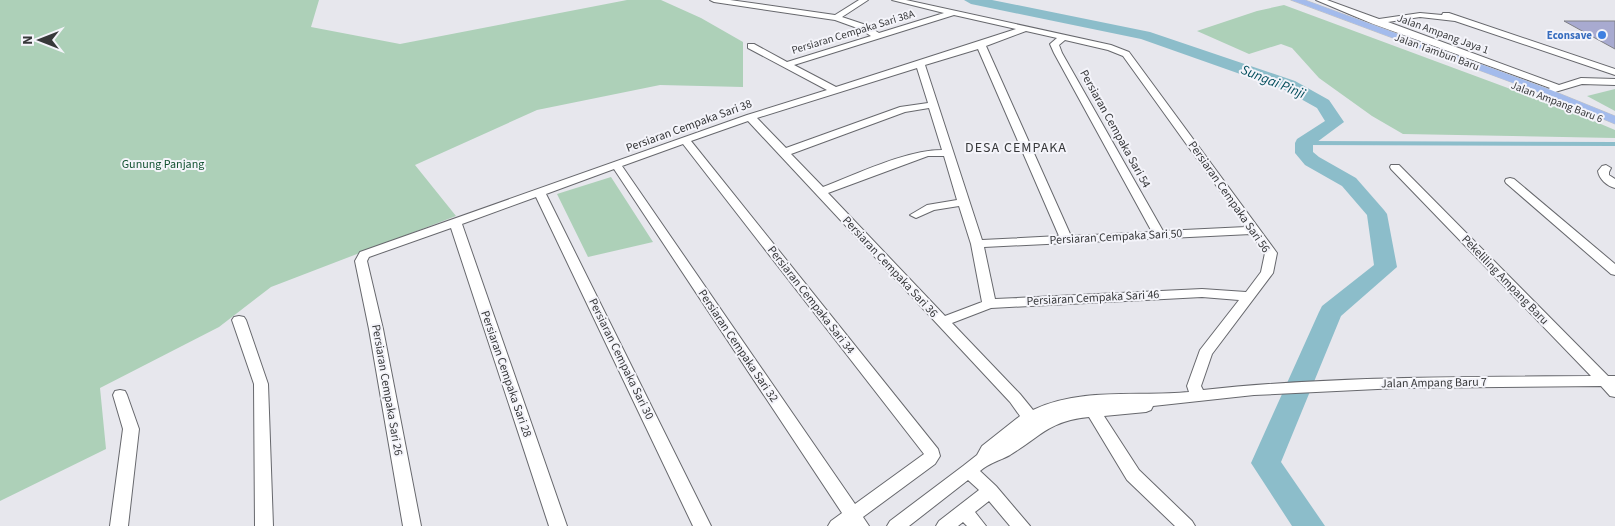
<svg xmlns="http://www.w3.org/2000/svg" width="1615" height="526" font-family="'Source Sans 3',sans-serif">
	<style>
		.green { fill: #add0b8 }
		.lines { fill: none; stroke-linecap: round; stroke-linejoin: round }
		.stream { stroke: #8cbdca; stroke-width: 4 }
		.river { fill: #8cbdca; fill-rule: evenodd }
		.building { fill: #a8aad0; stroke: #808186 }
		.minor-casing { stroke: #67686d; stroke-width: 2 }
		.major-casing { stroke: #c3c3c4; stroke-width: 1 }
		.minor { fill: #fff; fill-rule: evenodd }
		.major { fill: #a3bbec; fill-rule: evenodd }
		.shop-dot { fill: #3f7fe0; stroke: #f4f4fa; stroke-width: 2 }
		.labels { text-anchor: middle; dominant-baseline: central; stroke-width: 4; stroke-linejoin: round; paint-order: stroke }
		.far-street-label { font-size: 11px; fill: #37383a; stroke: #f4f4fa }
		.far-shop-label { font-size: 11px; font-weight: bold; fill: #366cbe; stroke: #f4f4fa; text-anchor: end }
		.street-label { font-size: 12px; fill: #37383a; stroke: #f4f4fa }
		.park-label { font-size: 12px; fill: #135231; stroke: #f4f4fa }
		.water-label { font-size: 14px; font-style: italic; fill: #034e5c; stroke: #f4f4fa }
		.neighbourhood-label { font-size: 14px; letter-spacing: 1px; fill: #37383a; stroke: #f4f4fa }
	</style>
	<rect width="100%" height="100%" fill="#e7e7ed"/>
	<path class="green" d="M0,0h319l-8,27 89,17 227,-44h34l40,18 42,24v45l-83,-2 -123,25 -122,55 41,51 -185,71 -52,40 -119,61 6,61 -106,52z
		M1284,5l286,106 45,19v8l-212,-4 -31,-18 -53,-38 -27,-30 -11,-4 -32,10 -52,-23 60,-20z
		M1615,89v22l-28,-15z
		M611,177l42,65 -65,15 -31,-63z"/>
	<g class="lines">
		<path class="stream" d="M1304,143l311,1"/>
		<path class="river" d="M964,0h28l158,32 145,49 34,19 15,22 -31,23v7l6,5 37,21 28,32 3,4 10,53 -56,49 -60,146 44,64h-33l-41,-63 68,-151 3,-6 52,-41 -7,-50 -25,-29 -37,-21 -10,-12v-10l2,-4 28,-18 -8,-13 -34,-19 -142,-50 -170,-35z"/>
	</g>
	<path class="building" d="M1564,21h51v28z"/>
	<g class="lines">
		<g class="minor-casing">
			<path id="minor" d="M710,0h20l105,15 24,-15h9l-26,17 24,8 13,8 65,-20 -52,-13h14l205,45 18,7 148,201 -4,20 -61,81 -11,32 2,4c129,-14 259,-13 388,-14l-200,-207 -1,-2 1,-2h8l209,211h7v21l-5,-1 -9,-10 -203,2 -144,7 -101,11 -2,4 -5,2 -42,4 35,54 53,51 3,5h-20l-48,-46 -38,-63c-40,4 -48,19 -79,38 -11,6 -21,8 -30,16l16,15 34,40h-20l-21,-25 -14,11 11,14h-19l-4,-4 -5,4h-22l3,-5 40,-31 -11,-10 -59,46h-22l3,-5 73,-55 14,-11 5,-9 38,-30 -10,-14 -262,-281 -57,20 247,308 2,7 -5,8 -72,53 6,9h-41l3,-5 11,-8 -228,-344 -68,25 165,332h-18l-157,-329 -74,27 105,302h-18l-98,-298 -82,29 -2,4 16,68 38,197h-18l-34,-197 -14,-68 5,-9 387,-137 80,-25 -79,-42v-4h6l33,18 84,-26 -11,-7 -25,-9 -121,-18zM954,15l62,14 -180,58 -42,-22zM1026,31l31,7 -7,6 4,9 98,179 -81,4 -85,-190zM1065,40l43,10 15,6 123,171 -83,4 -101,-178 -3,-8zM978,49l81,187 -77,4 -57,-175zM917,68l11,35 -28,4 -114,41 -29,-30zM929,108l13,42c-36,0 -85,24 -119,37l-32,-33 114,-42zM683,144l241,310 -69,50 -233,-338zM928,156h16l13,44 -30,5 -17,10 6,3 18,-8 25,-4 12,38 11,58 -37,14 -117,-123zM1251,234l14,19 -4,19 -15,20 -44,-3 -207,10 -11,-52zM1202,297l37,3 -39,50 -13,36 2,6c-52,5 -108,-5 -156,18l-13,-16 -68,-71 39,-15z
				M1316,0h11l52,19 41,-6 22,2 1,-2h6l166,56v6l-160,-54 -35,-4 -32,5 171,63 22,-7 34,1v6l-33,-1 -27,8h-6l-2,-2 3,-2 -177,-64z
				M1606,165l5,3 -2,4v3l6,4v9c-8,-2 -16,-9 -17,-17l4,-5z
				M1510,178l4,1 101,85v11l-4,-1 -105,-91 -1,-2 1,-2z
				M239,316l5,1 2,3 22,64 5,142h-18l-1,-142 -22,-64 2,-3z
				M120,390l5,1 2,4 12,34 -11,97h-18l13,-97 -10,-34 2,-4z"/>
		</g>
		<g class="major-casing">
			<path id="major" d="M1291,0h14l246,90 64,26v8l-72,-30z"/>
		</g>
		<use href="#minor" class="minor"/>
		<use href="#major" class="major"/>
	</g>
	<circle class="shop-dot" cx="1602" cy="35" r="5"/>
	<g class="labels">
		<g class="far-street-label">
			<text transform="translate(853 32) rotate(-17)">Persiaran Cempaka Sari 38A</text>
			<text transform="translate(1443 34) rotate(20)">Jalan Ampang Jaya 1</text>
			<text transform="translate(1437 52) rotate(20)">Jalan Tambun Baru</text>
			<text transform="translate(1557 102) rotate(21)">Jalan Ampang Baru 6</text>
		</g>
		<g class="far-shop-label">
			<text x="1592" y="35">Econsave</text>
		</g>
		<g class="street-label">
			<text transform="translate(689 126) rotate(-20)">Persiaran Cempaka Sari 38</text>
			<text transform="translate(1115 129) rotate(61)">Persiaran Cempaka Sari 54</text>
			<text transform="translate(1229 197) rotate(55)">Persiaran Cempaka Sari 56</text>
			<text transform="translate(1116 237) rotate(-3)">Persiaran Cempaka Sari 50</text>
			<text transform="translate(890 267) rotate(47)">Persiaran Cempaka Sari 36</text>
			<text transform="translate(1505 280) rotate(46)">Pekeliling Ampang Baru</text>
			<text transform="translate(1093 298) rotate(-3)">Persiaran Cempaka Sari 46</text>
			<text transform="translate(811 300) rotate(52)">Persiaran Cempaka Sari 34</text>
			<text transform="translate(738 346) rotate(56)">Persiaran Cempaka Sari 32</text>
			<text transform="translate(621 359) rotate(64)">Persiaran Cempaka Sari 30</text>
			<text transform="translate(506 374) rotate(71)">Persiaran Cempaka Sari 28</text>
			<text transform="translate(1434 383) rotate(-1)">Jalan Ampang Baru 7</text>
			<text transform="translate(387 390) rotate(80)">Persiaran Cempaka Sari 26</text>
		</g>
		<g class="park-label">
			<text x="163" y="164">Gunung Panjang</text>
		</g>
		<g class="water-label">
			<text transform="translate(1273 82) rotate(22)">Sungai Pinji</text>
		</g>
		<g class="neighbourhood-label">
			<text x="1016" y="148">DESA CEMPAKA</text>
		</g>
	</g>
	<g transform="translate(40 40) rotate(270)" stroke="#f4f4fa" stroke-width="4" paint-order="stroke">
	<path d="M0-4L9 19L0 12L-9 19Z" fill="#37383a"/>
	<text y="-8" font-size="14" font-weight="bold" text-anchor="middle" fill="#37383a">N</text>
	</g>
</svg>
